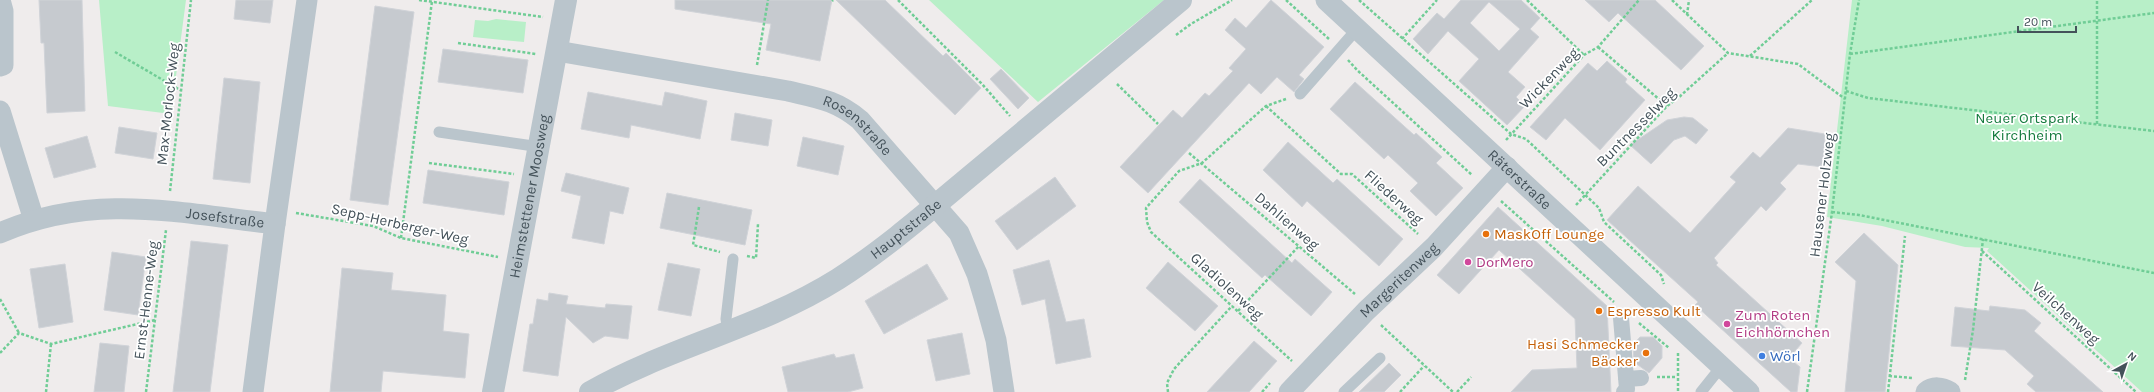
<svg xmlns="http://www.w3.org/2000/svg" width="2154" height="392" font-family="Karla,sans-serif">
	<style>
		.green { fill: #b8efc8 }
		.building { fill: #c6cacf; stroke: #d0d3d8; fill-rule: evenodd }
		.lines { fill: none; stroke-linecap: round; stroke-linejoin: round }
		.path { stroke: #70cd96; stroke-width: 2.5; stroke-dasharray: 3 2; stroke-linecap: butt }
		.service { stroke: #bac5cc; stroke-width: 11 }
		.pedestrian { stroke: #bac5cc; stroke-width: 16 }
		.minor { stroke: #bac5cc; stroke-width: 21 }
		.tertiary { stroke: #bac5cc; stroke-width: 22 }
		.food-dot { fill: #e8710a; stroke: #fff; stroke-width: 1.5 }
		.hotel-dot { fill: #d1479c; stroke: #fff; stroke-width: 1.5 }
		.shop-dot { fill: #3f7fe0; stroke: #fff; stroke-width: 1.5 }
		.labels { text-anchor: middle; dominant-baseline: central; stroke-width: 3.5; stroke-linejoin: round; paint-order: stroke }
		.street-label { font-size: 15px; fill: #44525a; stroke: #fff }
		.park-label { font-size: 15px; fill: #157b3e; stroke: #fff }
		.food-label { font-size: 15px; fill: #c56008; stroke: #fff; text-anchor: start }
		.hotel-label { font-size: 15px; fill: #b23c85; stroke: #fff; text-anchor: start }
		.shop-label { font-size: 15px; fill: #366cbe; stroke: #fff; text-anchor: start }
	</style>
	<rect width="100%" height="100%" fill="#efecec"/>
	<path class="green" d="M99,0h87l-15,114 -63,-8z
		M929,0h235l-126,102z
		M1852,0h302v392h-12l-155,-141 2,-3 -24,-1 -83,-21 -55,-9z
		M496,19l30,3 -2,20 -51,-5 2,-17 13,1z"/>
	<path class="building" d="M39,0h43l3,111 -38,2 -3,-70h-3z
		M236,0h37l-3,23 -36,-4z
		M675,0h157l-12,61 -54,-11 5,-26 -96,-15z
		M836,0h49l58,56 3,-3 35,35 -26,27z
		M1271,0l53,47 -25,28 5,4 -10,13 -17,-15 -16,17 -12,-11 -101,110 -28,-26 53,-57 9,8 23,-25 4,3 24,-25 -4,-3 17,-19 -21,-19 10,-12 11,10z
		M1461,0h60l19,18 -10,11 9,8 -31,35 17,15 -9,10 9,9 -18,19 -48,-44 20,-22 -31,-28 -20,23 -15,-15 24,-26 7,6zM1489,2l31,27 -21,22 -29,-28z
		M1585,0h70l49,46 -23,24 -63,-57 -9,9z
		M375,6l39,6 -26,193 -38,-5z
		M443,49l85,11 -5,33 -85,-11z
		M1607,61l20,18 -2,3 20,18 -45,50 -35,-32 -19,22 -16,-13 58,-64 9,8z
		M1001,69l28,29 -11,11 -28,-30z
		M224,78l36,4 -10,101 -37,-4z
		M1355,82l59,53 2,-2 26,24 -6,6 27,25 -27,28 -26,-25 8,-8 -30,-28 -4,4 -54,-50z
		M588,92l74,14 3,-14 42,9 -7,38 -69,-14 -2,13 -48,-9z
		M735,113l37,7 -4,26 -37,-6z
		M1684,117l9,1 15,12 -12,14 -11,-8 -11,4 -23,24 -21,-19 37,-25z
		M119,127l38,6 -4,26 -38,-6z
		M1788,128l37,6 -2,33 -25,-3 -18,19 6,6 -20,22 -5,-5 -47,52 4,5 -2,2 86,78 -13,15 11,9 -3,25h-6l-96,-87 3,-3 -91,-82 31,-34 52,47 46,-51 -6,-5 23,-25 7,6z
		M87,136l9,31 -42,11 -9,-30z
		M803,137l41,9 -6,29 -41,-9z
		M1288,142l45,41 4,-4 66,60 -24,27 -72,-65 -5,6 -39,-37z
		M428,170l81,12 -5,33 -81,-12z
		M566,173l63,15 -6,26 -13,-3 -6,33 -32,-6 9,-42 -20,-5z
		M1055,177l21,29 -59,44 -22,-29z
		M1200,179l92,84 3,-4 37,33 -21,24 -46,-41 -3,3 -83,-76z
		M667,193l85,17 -7,35 -85,-17z
		M1498,207l109,99 4,86h-100l21,-22 45,-2 -2,-49 -76,-69 -40,44 -22,-19z
		M1864,233l34,32 -13,127h-40l11,-111 -21,-19z
		M191,241l37,4 -18,147h-37z
		M112,252l34,5 -8,58 -34,-5z
		M1049,260l17,62 18,-3 7,38 -35,7 -11,-65 -23,6 -9,-35z
		M1168,262l50,44 -23,25 -49,-43z
		M668,263l32,6 -9,47 -33,-6z
		M65,264l8,58 -34,6 -9,-59z
		M927,264l21,35 -64,35 -19,-33z
		M342,268l51,5 -2,17 55,5 -3,36 26,3 -4,44 -82,-7 -2,21h-51z
		M549,293l19,3 -2,8 39,4 1,-4 26,2 -4,33 -23,-3 -12,7 -27,-26 -8,59 -35,-5 7,-47h3l4,-25 11,2z
		M1990,306l35,4 16,13 -7,8 69,61h-67l-9,-8 7,-8 -29,-26 -54,-4 4,-39 34,4z
		M962,333l8,41 -34,7 -9,-41z
		M1640,337h13l9,9v12l-13,15 -15,-11 -1,-17z
		M1254,341l23,20 -28,31h-42z
		M100,343l29,3 -5,46h-30z
		M834,354l2,4 18,-4 9,34 -15,4h-60l-6,-25z
		M1389,363l12,12 -17,17h-25z"/>
	<g class="lines">
		<path class="path" d="M419,0l124,17
			M898,0l84,84 28,32
			M1286,0l43,39
			M1359,0l152,134 15,5 73,69 5,14 57,53 3,9
			M1527,0l57,55
			M1672,0l56,53 70,11 47,35
			M832,1l1,-1
			M1687,15l2,-15
			M1176,35l15,-11 41,-24
			M1402,39l35,-39
			M458,43l78,11
			M1598,47l69,59
			M115,52l65,38
			M1850,54l304,-41
			M1750,56l62,-56
			M1348,60l9,10 115,105
			M757,65l11,-65
			M1117,84l41,40
			M1846,91l22,7 286,33
			M1286,99l-20,7 -64,57 -23,8 -33,37 1,14 4,10 141,129
			M1266,106l75,68h11l66,60
			M2097,124v-124
			M1506,140l78,-85 14,-8 41,-47
			M1189,153l166,141
			M429,163l85,11
			M170,191l21,-191
			M1501,201l113,101
			M1576,205l91,-99 11,-8 50,-45
			M699,207l-6,38 27,7
			M1832,212l27,3 295,58
			M296,213l77,13 28,12 97,19
			M401,238l31,-237
			M1982,251l154,141
			M747,256l9,2 2,-34
			M0,299l19,34
			M1238,311l61,-65
			M1639,323l30,25
			M1381,325l72,67
			M0,353l19,-20 32,11 104,-24
			M1678,353v39
			M1889,376l23,2
			M1657,377h20
			M1965,380l8,-50 10,-91
			M46,392l5,-48
			M146,392l20,-162
			M1168,392l-1,-9 7,-14 58,-63
			M1262,392l8,-9
			M1400,392l24,-26
			M1457,392l14,-15
			M1807,392l25,-180 18,-158 9,-54
			M1888,392l17,-156"/>
		<path class="service" d="M1300,94l57,-65
			M439,132l101,15
			M728,332l-2,-13 7,-60
			M1344,392l36,-34
			M1701,392l20,-25"/>
		<path class="pedestrian" d="M1621,318l6,71 -3,3
			M1626,379l15,-1"/>
		<g class="minor">
			<path d="M0,0l3,11v54l-3,1"/>
			<path id="s1" d="M1326,0l423,392"/>
			<path id="s2" d="M557,51l231,40c30,7 48,9 72,29l99,113 18,41 9,30 10,36 8,52"/>
			<path d="M0,111l34,109"/>
			<path id="s3" d="M0,233c94,-41 178,-20 275,-9l32,-224"/>
			<path d="M253,392l22,-168"/>
			<path id="s4" d="M1289,392l77,-81 68,-64 73,-80"/>
			<path d="M1926,392c7,-6 16,-5 24,0"/>
		</g>
		<g class="tertiary">
			<path id="s5" d="M493,392l73,-392"/>
			<path id="s6" d="M590,392c79,-45 170,-64 248,-113 50,-32 96,-73 142,-111 67,-56 134,-112 201,-168"/>
		</g>
	</g>
	<g class="food-dot">
		<circle cx="1486" cy="234" r="4"/>
		<circle cx="1599" cy="311" r="4"/>
		<circle cx="1646" cy="353" r="4"/>
	</g>
	<g class="hotel-dot">
		<circle cx="1468" cy="262" r="4"/>
		<circle cx="1727" cy="324" r="4"/>
	</g>
	<circle class="shop-dot" cx="1762" cy="356" r="4"/>
	<g class="labels">
		<g class="street-label">
			<text transform="translate(1549 78) rotate(-46)">Wickenweg</text>
			<text transform="translate(168 104) rotate(-84)">Max-Morlock-Weg</text>
			<text transform="translate(1636 127) rotate(-45)">Buntnesselweg</text>
			<text stroke="none"><textPath href="#s2" startOffset="314">Rosenstraße</textPath></text>
			<text stroke="none"><textPath href="#s1" startOffset="264">Räterstraße</textPath></text>
			<text transform="translate(1822 195) rotate(-83)">Hausener Holzweg</text>
			<text stroke="none"><textPath href="#s5" startOffset="199">Heimstettener Moosweg</textPath></text>
			<text transform="translate(1394 197) rotate(42)">Fliederweg</text>
			<text stroke="none"><textPath href="#s3" startOffset="229">Josefstraße</textPath></text>
			<text transform="translate(1287 221) rotate(41)">Dahlienweg</text>
			<text transform="translate(400 224) rotate(13)">Sepp-Herberger-Weg</text>
			<text stroke="none"><textPath href="#s6" startOffset="357">Hauptstraße</textPath></text>
			<text stroke="none"><textPath href="#s4" startOffset="157">Margeritenweg</textPath></text>
			<text transform="translate(1227 286) rotate(42)">Gladiolenweg</text>
			<text transform="translate(146 300) rotate(-83)">Ernst-Henne-Weg</text>
			<text transform="translate(2066 313) rotate(42)">Veilchenweg</text>
		</g>
		<g class="park-label">
			<text x="2027" y="118">Neuer Ortspark<tspan x="2027" dy="17">Kirchheim</tspan></text>
		</g>
		<g class="food-label">
			<text x="1494" y="234">MaskOff Lounge</text>
			<text x="1607" y="311">Espresso Kult</text>
			<text x="1638" y="344" text-anchor="end">Hasi Schmecker<tspan x="1638" dy="17">Bäcker</tspan></text>
		</g>
		<g class="hotel-label">
			<text x="1476" y="262">DorMero</text>
			<text x="1735" y="315">Zum Roten<tspan x="1735" dy="17">Eichhörnchen</tspan></text>
		</g>
		<g class="shop-label">
			<text x="1770" y="356">Wörl</text>
		</g>
	</g>
	<g transform="translate(2126 364) rotate(40)" stroke="#ffffff" stroke-width="3" paint-order="stroke">
	<path d="M0-3L7 15L0 10L-7 15Z" fill="#44525a"/>
	<text y="-6" font-size="11" font-weight="bold" text-anchor="middle" fill="#44525a">N</text>
	</g>
	<path d="M2018 26v6h58v-6" fill="none" stroke="#44525a" stroke-width="2"/>
	<text x="2024" y="26" font-size="12" fill="#44525a" stroke="#ffffff" stroke-width="3" paint-order="stroke">20 m</text>
</svg>
